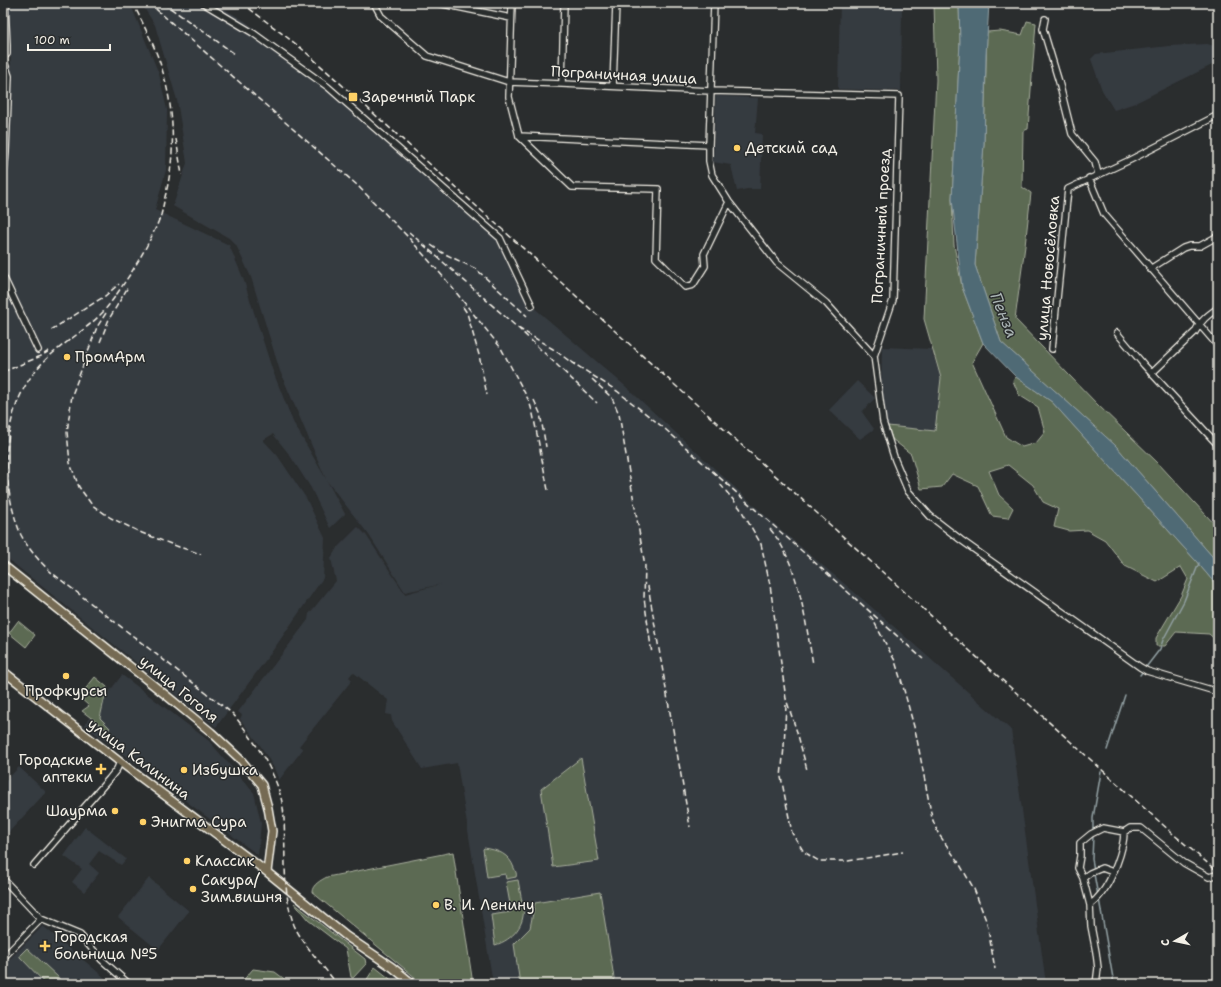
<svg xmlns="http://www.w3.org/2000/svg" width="1221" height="987" font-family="'Shantell Sans',sans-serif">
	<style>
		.built { fill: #363b41 }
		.green { fill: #5b6a52; stroke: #a8ae9d }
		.water { fill: #506a75; stroke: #92a0a3 }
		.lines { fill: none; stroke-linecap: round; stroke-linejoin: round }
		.stream { stroke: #92a0a3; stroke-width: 1.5 }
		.minor-casing { stroke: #f4f1e8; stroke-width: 8 }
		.major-casing { stroke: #f4f1e8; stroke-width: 10 }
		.minor { stroke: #2a2d2e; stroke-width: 5.5 }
		.major { stroke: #746b52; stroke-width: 7 }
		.rail { stroke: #f4f1e8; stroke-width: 1.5; stroke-dasharray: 6 3; stroke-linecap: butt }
		.poi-dot { fill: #ffd166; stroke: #2a2d2e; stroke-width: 1.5 }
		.labels { text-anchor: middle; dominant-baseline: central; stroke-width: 3; stroke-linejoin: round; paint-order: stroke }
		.street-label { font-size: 15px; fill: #f4f1e8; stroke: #2a2d2e }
		.poi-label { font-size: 15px; fill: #f4f1e8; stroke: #2a2d2e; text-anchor: start }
		.water-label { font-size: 16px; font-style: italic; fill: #aab4b4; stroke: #2a2d2e }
	</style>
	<rect width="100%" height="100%" fill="#2a2d2e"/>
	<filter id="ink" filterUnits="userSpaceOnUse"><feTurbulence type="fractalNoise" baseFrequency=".025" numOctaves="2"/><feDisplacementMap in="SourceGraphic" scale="8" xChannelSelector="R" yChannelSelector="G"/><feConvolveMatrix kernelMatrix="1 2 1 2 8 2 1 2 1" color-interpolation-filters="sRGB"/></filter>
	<g filter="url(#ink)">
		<path class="built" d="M8,3h119l5,5 27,66 8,36 -1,60 -11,40 74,35 14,33 29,91 21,53 33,57 -46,-108 -29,-94 -15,-32 -7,-7 -56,-32 14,-43 -10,-63 -22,-75 -14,-22h73l31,18 83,66 172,151 32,68 92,79 158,146 85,72 144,127 35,254h-550l-4,-7 -35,-214 -35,6 -30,-48 -1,-6 -5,-1 2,-14 -35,-28 -4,5 3,3 -53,66 4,3 -24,31 -5,-12 -14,-23 -20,-26 2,-4 -4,-3 70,-92 1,-6 27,-33 -5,-23 6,-10 21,-21 8,8 39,59 37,-10 -37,8 -36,-57 -42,-54 18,33 -15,14 -19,-40 -22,-34 -16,-20 -10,6 14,15 29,43 19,40 -2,40 -50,72 -57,77 -213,-172v-489l8,-1z
			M840,3h62l-1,88 -63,-2z
			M1207,44l11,3v15l-83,41 -21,7 -12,-20 -11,-31 5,-5 73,-8z
			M716,96l42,2 -3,35 7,1 -2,55h-13l-10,2 -6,-26 -18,-3z
			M882,347l49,2 10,29 -6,53 -47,-5 -7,-27z
			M857,381l18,17 -13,14 12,17 -14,10 -31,-29z
			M122,675l87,66 45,52 7,30 -3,32 -174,-130z
			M19,767l27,25 -37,40 -6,-6v-42z
			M85,827l41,32 -5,6 -22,-14 -10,13 10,9 -15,19 -12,-10 10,-13 -18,-13z
			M149,878l40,33 -31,39 -40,-33z
			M43,926l69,58h-109v-18z"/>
		<path class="green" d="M934,3h25l1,39 -8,157 2,46 8,42 21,56 -11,19 34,75 16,10 14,-4 9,-11 -7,-25 -19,-12 -6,-14 3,-4 36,25 144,159 22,26v55l-9,-8 -33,-2 -11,14h-9v-8l25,-42 7,-17 -7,-12 -24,15 -32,-16 -20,-26 -18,-10 -18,1 -15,-4 4,-18 -15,-7 -10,-17 -25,-20 -19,6 10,24 14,13 -5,10 -16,-2 -14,-30 -26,-12 -10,13 -21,2 -10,-35 -19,-15 -4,-13 47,5 6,-53 -17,-59 12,-239z
			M1027,21l9,2 -8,106 -5,2 -1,56 9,6 -6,53 -10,73 82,85 61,59 60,65v35l-102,-117 -115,-104 -26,-77 9,-121 3,-112 13,-1 22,4z
			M18,621l17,14 -9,12 -17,-14z
			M95,677l12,10 -7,31 10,10 -3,2 -25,-19 7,-5 -10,-9z
			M581,758l18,103 -46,6 -12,-78z
			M484,848c14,2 25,6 30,20 2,4 3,6 2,9l-10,2 -1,-5 -18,3 -4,-28z
			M453,852l20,132h-50l-111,-92c0,-7 9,-12 15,-15z
			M518,880l4,22 -12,2 -4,-22z
			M600,892l15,92h-95l-6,-40 16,-16 5,-25z
			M294,903l71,56 1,5 -13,14 -2,-1 -5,-28 -38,-29z
			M523,906c3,18 -10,34 -28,39l-4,-30 20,-3 -1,-4z
			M27,948l32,30v3l-2,3h-11l-26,-27v-2z
			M375,967l19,15 -5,2h-25z
			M253,969l22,3 16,12h-51z"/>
		<path class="water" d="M959,3h30l-3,53 -2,88 -9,121 26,77 115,104 102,117v24l-22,-26 -144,-159 -36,-25 -33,-34 -21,-56 -10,-88 8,-157z"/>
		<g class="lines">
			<path class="stream" d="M1140,675l20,-26 3,-9 21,-39 15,-38
				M1107,750l18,-55
				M1093,832v-14l8,-46
				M1093,836l-1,23 2,11
				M1094,874l4,22
				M1099,899l15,85"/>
			<g class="minor-casing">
				<path id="minor" d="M203,3l50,30 75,54 172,151 32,68
					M374,3l7,13 46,40 82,26 53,2 149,7 188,5 -6,204 -19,56 9,66 12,38 13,31 22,25 31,24 179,127 7,4 71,21
					M438,3l73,15
					M512,3l-3,94 10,39
					M714,3l-5,142v16l3,14 17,27 48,61 49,40 48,53
					M1045,19l-2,10 16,53 13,52 23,28 3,12
					M3,58l4,-4v-8l-2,-43
					M562,84l2,-81
					M613,86l3,-83
					M519,136l53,51 86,2 -2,69 29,29 8,-2 12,-19 -1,-12 25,-52
					M519,136l190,9
					M1089,178l15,36 114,132
					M3,182l3,-30 3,-76 -6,-18
					M1150,269l33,-21 6,-2h11l18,-10
					M3,276l35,74
					M1117,333l27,32 74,80
					M1052,349l16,-160 62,-29 88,-45
					M1152,373l43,-41c5,-11 13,-17 23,-24
					M3,680l5,-6
					M34,865l75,-86 8,-10 3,-7
					M1083,878l7,-5 12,-5 11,4
					M3,879l38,40 39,16 22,25 27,24
					M1090,905l-7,-27 -5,-10 2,-12v-13l11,-9 12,-6 21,4 6,-4h11l43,35 25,14 7,-2
					M3,958l38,-39
					M1096,984l2,-16 -2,-16 -5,-26 -1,-21c4,-3 8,-7 11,-11 11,-14 23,-44 23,-62"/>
			</g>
			<g class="major-casing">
				<path id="major" d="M3,565l164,131 44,36 30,28 21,25 6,23 4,23 -5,41
					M3,671l117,91 147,110 79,64 46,31 21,17"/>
			</g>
			<use href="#minor" class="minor"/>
			<use href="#major" class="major"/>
			<path class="rail" d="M132,3c6,9 10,19 15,29 25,49 32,107 19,161 -2,7 -3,15 -5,22 -8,21 -19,40 -30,58 -9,13 -18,28 -29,40 -20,21 -47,34 -66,57 -36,45 -36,113 -15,165 8,15 19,27 31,38l181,141c23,29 50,66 51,105 2,35 -2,73 10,106 7,17 31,43 43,59
				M149,3l208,182 51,52 38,43 55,68 28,53 4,13 15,76
				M163,3l72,51
				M242,3l59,45 871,785 46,39
				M176,139l6,36
				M409,232l109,96 79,75
				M431,245l10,7 35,17 51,47
				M463,307l4,6 12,42 8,40
				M106,313l-9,14 -25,68 -5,37 3,31 9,24 13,18 19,13 31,15 37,14 22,7
				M518,328l35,21 22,16
				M51,330l54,-34 14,-12
				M100,342l9,-23 19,-32
				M570,361l47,30 47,37 259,231
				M3,372l38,-16 8,-5
				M592,379l20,19 7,16 26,152 -1,32 8,56
				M534,400l6,13 6,34
				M720,484l20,24 21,36 9,41 16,114 12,36 9,35
				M770,529c29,34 35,91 43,135
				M648,586l42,241
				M870,616l2,2 23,43 7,23
				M901,679l15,55 16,84 6,15 21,30 15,26 13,34 8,46
				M786,705l-2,42 -3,30 11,56 12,19 15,9h29l55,-9"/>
		</g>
	</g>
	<g class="poi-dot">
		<rect x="348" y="92" width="10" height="10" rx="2"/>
		<circle cx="737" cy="148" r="4"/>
		<circle cx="67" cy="357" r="4"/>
		<circle cx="66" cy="676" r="4"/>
		<path d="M99 763h4v4h4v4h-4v4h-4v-4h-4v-4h4z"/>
		<circle cx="184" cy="770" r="4"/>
		<circle cx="115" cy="811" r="4"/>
		<circle cx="143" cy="822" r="4"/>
		<circle cx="187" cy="861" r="4"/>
		<circle cx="193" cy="889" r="4"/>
		<circle cx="436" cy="905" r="4"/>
		<path d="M43 940h4v4h4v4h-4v4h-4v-4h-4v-4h4z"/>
	</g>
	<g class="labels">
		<g class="street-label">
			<text transform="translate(624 75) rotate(3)">Пограничная улица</text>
			<text transform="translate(881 226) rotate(-87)">Пограничный проезд</text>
			<text transform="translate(1048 268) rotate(-85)">улица Новосёловка</text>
			<text transform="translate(179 689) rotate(39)">улица Гоголя</text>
			<text transform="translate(139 759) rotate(37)">улица Калинина</text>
		</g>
		<g class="poi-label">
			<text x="362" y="97">Заречный Парк</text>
			<text x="745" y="148">Детский сад</text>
			<text x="75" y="357">ПромАрм</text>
			<text x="66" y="691" text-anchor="middle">Профкурсы</text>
			<text x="93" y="760" text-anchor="end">Городские<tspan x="93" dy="17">аптеки</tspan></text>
			<text x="192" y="770">Избушка</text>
			<text x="107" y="811" text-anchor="end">Шаурма</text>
			<text x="151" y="822">Энигма Сура</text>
			<text x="195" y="861">Классик</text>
			<text x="201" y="880">Сакура/<tspan x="201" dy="17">Зим.вишня</tspan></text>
			<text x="444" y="905">В. И. Ленину</text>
			<text x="54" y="937">Городская<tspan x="54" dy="17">больница №5</tspan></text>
		</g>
		<g class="water-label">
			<text transform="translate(1004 315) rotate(68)">Пенза</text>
		</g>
	</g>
	<rect width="1221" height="987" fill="none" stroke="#2a2d2e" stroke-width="16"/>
	<rect x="8" y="8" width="1205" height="971" fill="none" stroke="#f4f1e8" stroke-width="1.5" filter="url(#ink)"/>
	<g transform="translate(1175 941) rotate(261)" stroke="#2a2d2e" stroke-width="3" paint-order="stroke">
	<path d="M0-3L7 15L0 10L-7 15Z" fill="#f4f1e8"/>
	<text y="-6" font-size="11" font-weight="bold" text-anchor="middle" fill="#f4f1e8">С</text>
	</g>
	<path d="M28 44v6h82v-6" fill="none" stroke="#f4f1e8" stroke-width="2"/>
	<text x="34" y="44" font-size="12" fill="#f4f1e8" stroke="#2a2d2e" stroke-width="3" paint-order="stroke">100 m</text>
</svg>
